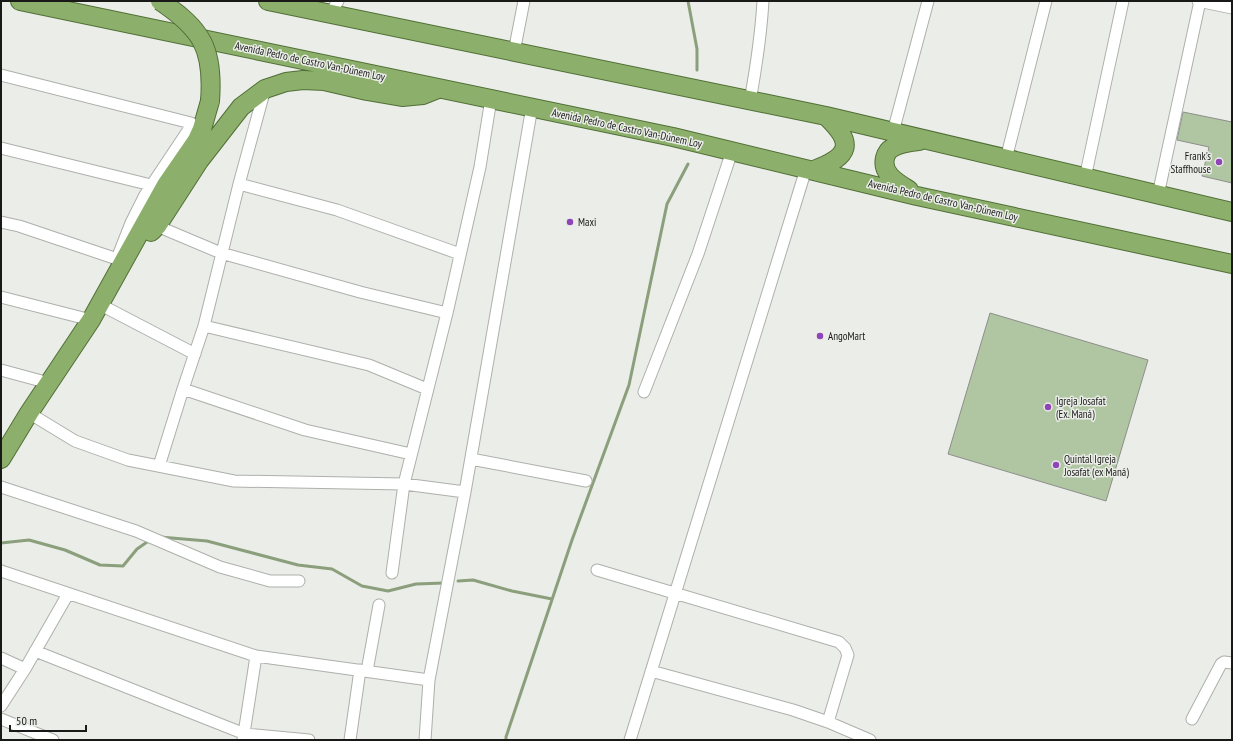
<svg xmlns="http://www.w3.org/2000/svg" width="1233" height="741" font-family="'PT Sans Narrow',sans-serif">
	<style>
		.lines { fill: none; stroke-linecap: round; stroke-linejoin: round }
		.stream { stroke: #8b9f7c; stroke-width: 3 }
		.building { fill: #b0c5a1; stroke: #8d8f8b }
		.minor-casing { stroke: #adb0ab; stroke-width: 13 }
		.trunk-casing { stroke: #516f36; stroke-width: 20 }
		.minor { stroke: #fff; stroke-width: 11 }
		.trunk { stroke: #8cb06b; stroke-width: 18 }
		.trunk-bridge-casing { stroke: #516f36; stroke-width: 20; stroke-linecap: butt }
		.trunk-bridge { stroke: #8cb06b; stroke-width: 18 }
		.poi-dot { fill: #8f45b7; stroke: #eaede8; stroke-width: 1.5 }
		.labels { text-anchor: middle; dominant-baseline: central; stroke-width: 3; stroke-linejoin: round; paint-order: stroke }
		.street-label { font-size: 11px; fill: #191a18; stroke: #eaede8 }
		.poi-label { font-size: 11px; fill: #191a18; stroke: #eaede8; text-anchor: start }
	</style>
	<rect width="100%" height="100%" fill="#eaede8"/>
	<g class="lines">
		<path class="stream" d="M688,1l9,48v21
			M160,537l47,4 91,24 34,4 30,17 26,5 28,-7 28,-1
			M1,543l28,-3 36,10 35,15 23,1 14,-17 13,-9
			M458,581l15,-1 39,11 40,8
			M506,740v-3l66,-197 57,-155 38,-181 21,-40"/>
	</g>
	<path class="building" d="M1183,112l49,10v61l-30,-7 7,-29 -32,-7z
		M990,313l158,47 -42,141 -158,-47z"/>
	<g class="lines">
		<g class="minor-casing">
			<path id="minor" d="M1198,1l34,7
				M330,14l8,-13
				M514,52l10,-51
				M1,75l190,48v3l-46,69 -14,28 -13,33
				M265,89l-26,95 -35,142 -21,63 122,41 106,24
				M750,101c6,-33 11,-66 13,-100
				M893,132l35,-131
				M1,148l150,37
				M1006,159l40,-158
				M1085,178l38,-177
				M239,184l98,26 123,44
				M1158,195l42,-194
				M1,222l18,4 98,33
				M157,226l64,27 139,39 87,21
				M1,297l90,23
				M99,304l96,50
				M204,326l165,39 58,24
				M1,370l48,13
				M644,392l54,-138 34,-103
				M29,413l46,28 53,19 106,21 170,3 61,8
				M471,459l115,22
				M159,466l24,-77
				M1,487l135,44 84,36 50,14h29
				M597,570l242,72 6,6 3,7 -20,67
				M1,571l255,85 173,24
				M392,573l12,-89 43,-171 33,-146 11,-68
				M35,651l210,83 64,6
				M1,658l24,11
				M367,671l12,-66
				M651,671l142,39 35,12 42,18
				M1,706l24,-37 43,-75
				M1,719l52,21
				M1192,719l29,-55 3,-2 8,1
				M243,740l13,-84
				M350,740l10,-70
				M425,740l4,-60 36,-188 67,-385
				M630,740l176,-571"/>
		</g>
		<g class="trunk-casing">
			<path id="trunk" d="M20,1l653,136 244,59 315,68
				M268,1l558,115 406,96
				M814,170c36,-14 41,-26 12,-54
				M909,190c-11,-7 -28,-16 -24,-32 1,-4 3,-8 7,-10 8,-5 18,-6 27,-7
				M151,232l6,-6 42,-65 42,-54 24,-18 21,-7 17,-2 21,1 43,10 35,6 21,-2 15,-6
				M1,459l28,-46 62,-93 75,-135 31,-45 5,-11 8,-28"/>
		</g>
		<use href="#minor" class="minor"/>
		<use href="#trunk" class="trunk"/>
		<g class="trunk-bridge-casing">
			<path id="trunk-bridge" d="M160,1c42,28 54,48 50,100"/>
		</g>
		<use href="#trunk-bridge" class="trunk-bridge"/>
	</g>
	<g class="poi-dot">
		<circle cx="1219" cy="162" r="4"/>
		<circle cx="570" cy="222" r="4"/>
		<circle cx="820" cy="336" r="4"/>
		<circle cx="1048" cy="407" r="4"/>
		<circle cx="1056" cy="465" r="4"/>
	</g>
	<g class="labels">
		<g class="street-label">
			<text transform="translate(310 61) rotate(12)">Avenida Pedro de Castro Van-Dúnem Loy</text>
			<text transform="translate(627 128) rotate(12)">Avenida Pedro de Castro Van-Dúnem Loy</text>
			<text transform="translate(943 200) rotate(13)">Avenida Pedro de Castro Van-Dúnem Loy</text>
		</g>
		<g class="poi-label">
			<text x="1211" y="156" text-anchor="end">Frank's<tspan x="1211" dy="13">Staffhouse</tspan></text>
			<text x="578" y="222">Maxi</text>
			<text x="828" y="336">AngoMart</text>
			<text x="1056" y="401">Igreja Josafat<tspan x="1056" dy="13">(Ex. Maná)</tspan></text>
			<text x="1064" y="459">Quintal Igreja<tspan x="1064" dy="13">Josafat (ex Maná)</tspan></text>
		</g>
	</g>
	<rect width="1233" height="741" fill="none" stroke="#191a18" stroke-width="4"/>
	<path d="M10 725v6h76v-6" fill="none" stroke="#191a18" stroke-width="2"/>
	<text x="16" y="725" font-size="12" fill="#191a18" stroke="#eaede8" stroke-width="3" paint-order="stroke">50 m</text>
</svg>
